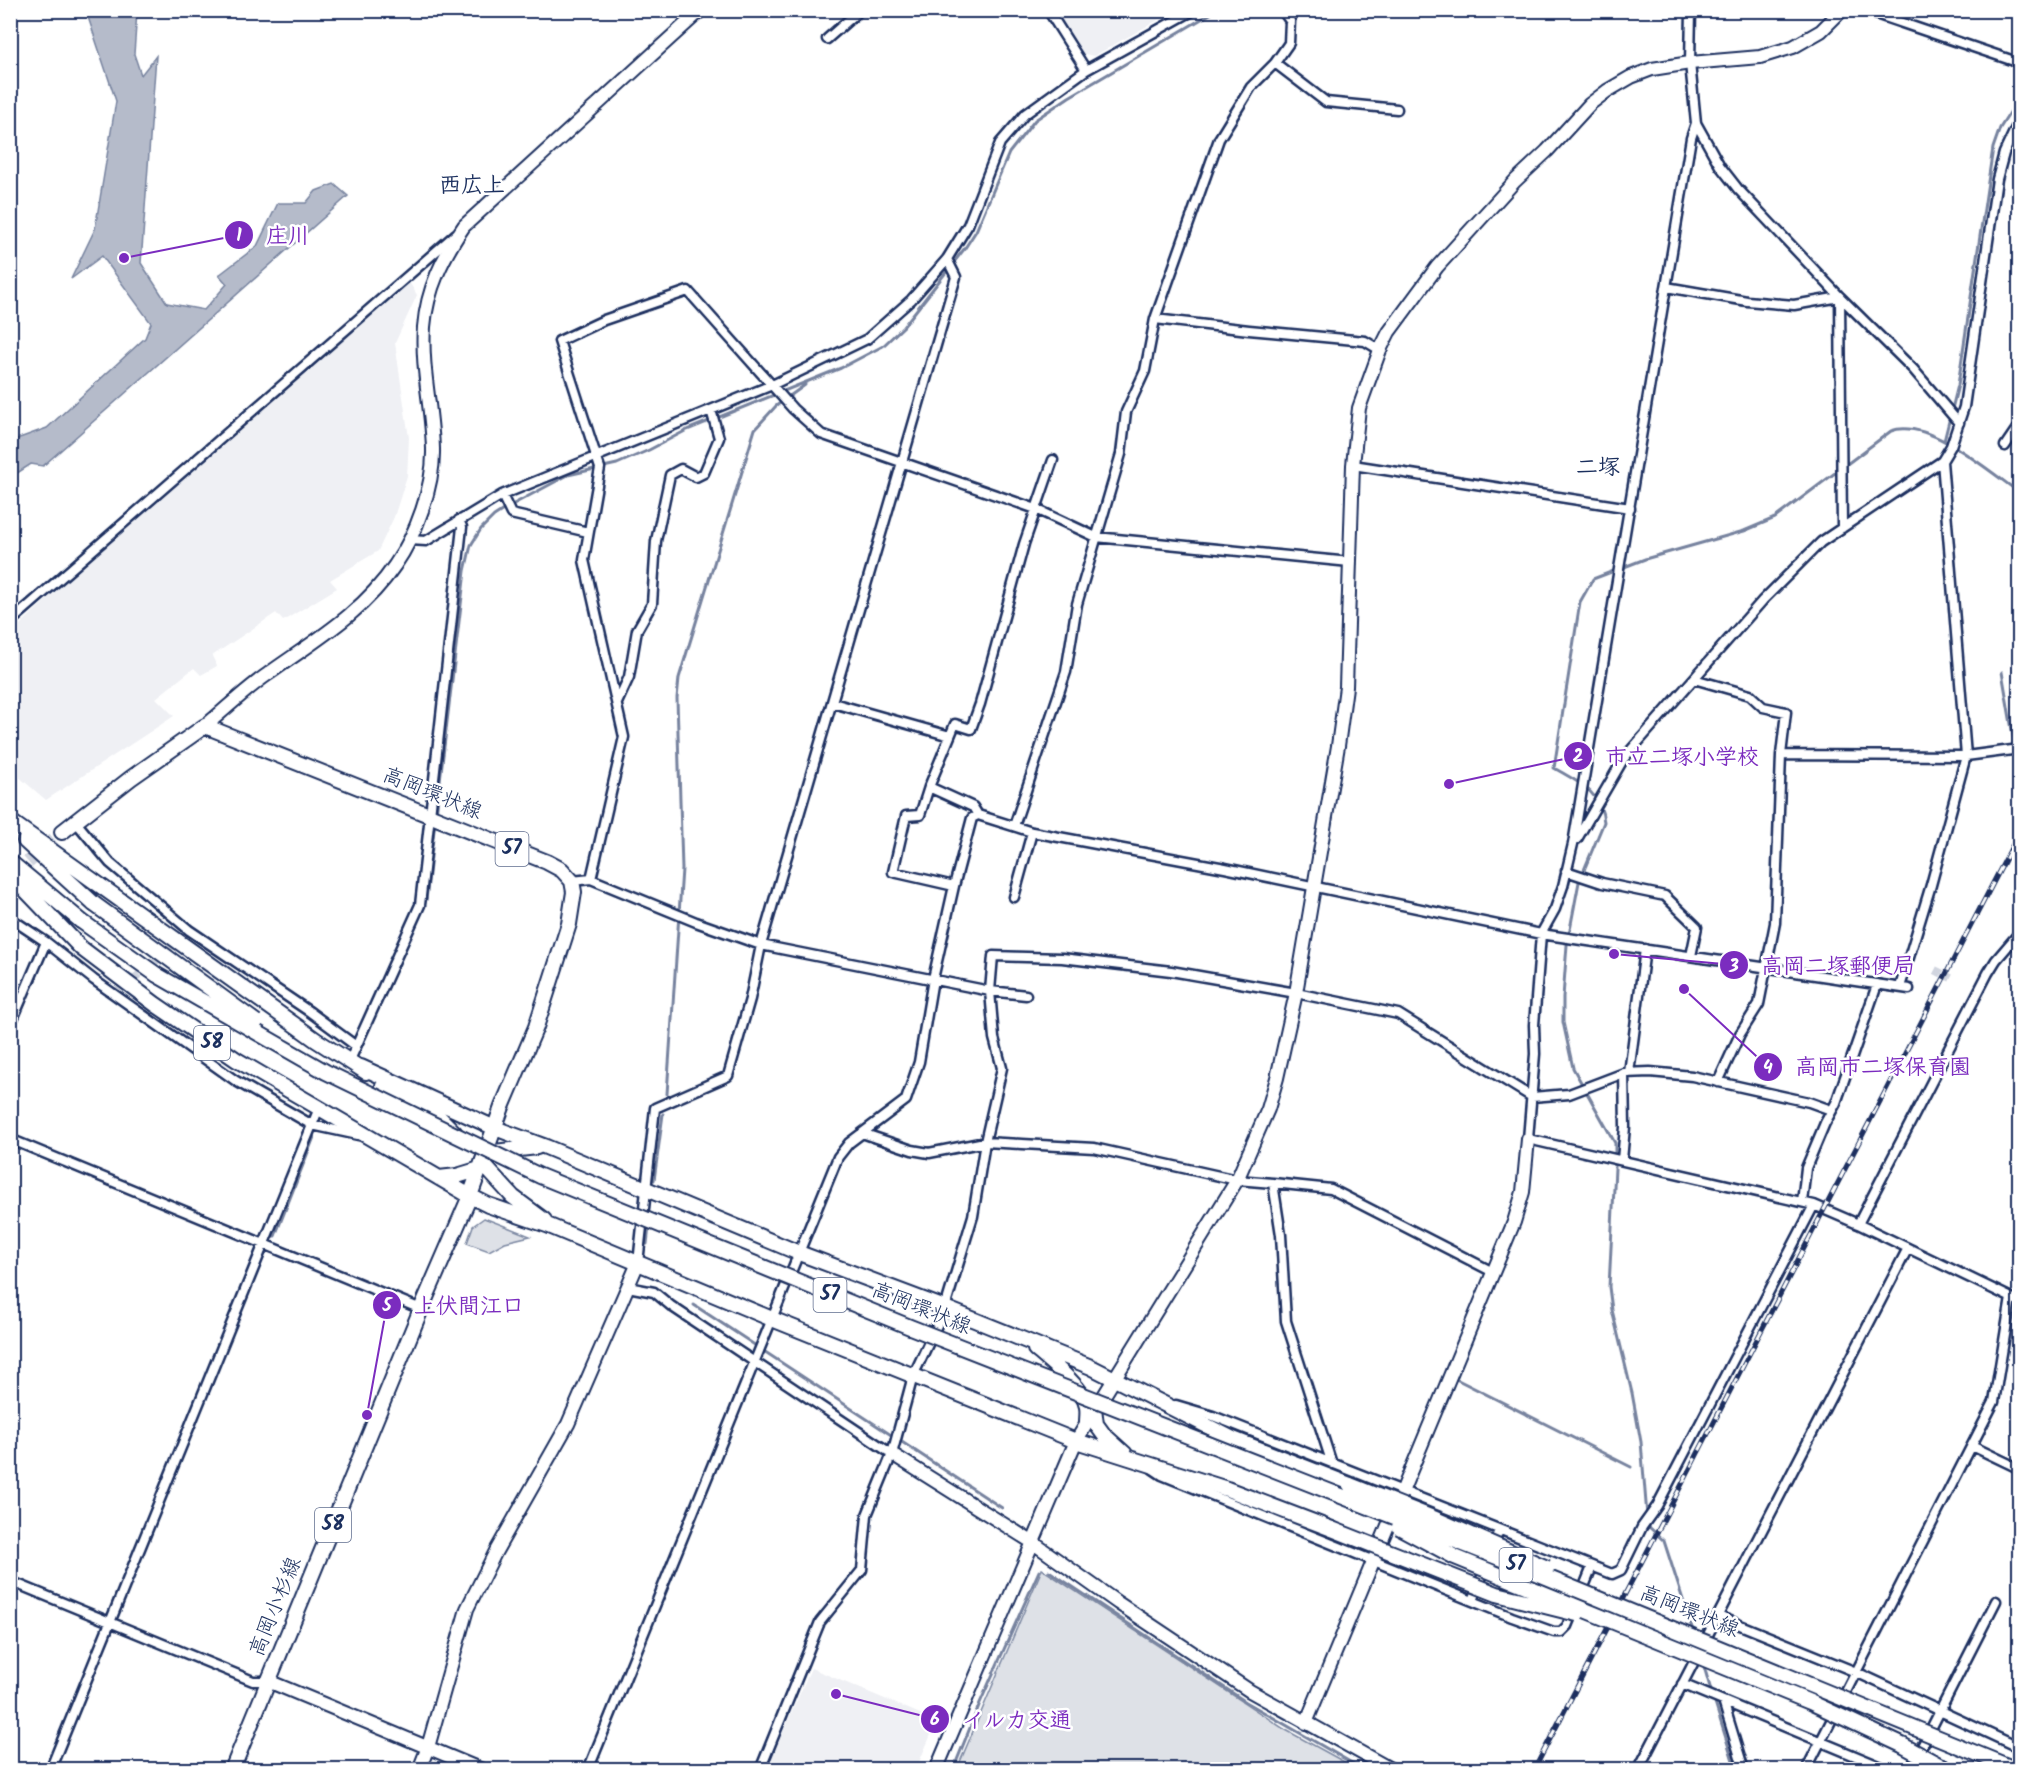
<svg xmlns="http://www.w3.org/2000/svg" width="2030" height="1780" font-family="Kalam,'Klee One',sans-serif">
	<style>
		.built { fill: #eff0f4 }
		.green { fill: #dee1e7; stroke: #7c88a2; stroke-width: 1.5 }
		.water { fill: #b5bbca; stroke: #77839f; stroke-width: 1.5 }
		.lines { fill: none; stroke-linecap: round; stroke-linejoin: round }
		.stream { stroke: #77839f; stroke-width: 3 }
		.street-tunnel { stroke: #d1d5df; stroke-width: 8; stroke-dasharray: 8 4; stroke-linecap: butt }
		.primary-tunnel { stroke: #d1d5df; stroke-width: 14; stroke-dasharray: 14 7; stroke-linecap: butt }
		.street-casing { stroke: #1b2f5e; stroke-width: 13 }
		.secondary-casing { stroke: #1b2f5e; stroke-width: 16 }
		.primary-casing { stroke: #1b2f5e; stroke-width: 18 }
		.street { stroke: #fff; stroke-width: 8 }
		.secondary { stroke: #fff; stroke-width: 12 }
		.primary { stroke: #fff; stroke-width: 14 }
		.rail-casing { stroke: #1b2f5e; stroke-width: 5 }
		.rail { stroke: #fff; stroke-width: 3; stroke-dasharray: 9; stroke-linecap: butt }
		.primary-bridge-casing { stroke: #1b2f5e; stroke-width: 18; stroke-linecap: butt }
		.primary-bridge { stroke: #fff; stroke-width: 14 }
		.labels { text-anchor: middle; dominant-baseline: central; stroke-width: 5; stroke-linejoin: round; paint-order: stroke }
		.shield { fill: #fff; stroke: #5f6d8e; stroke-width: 1.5 }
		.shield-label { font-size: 20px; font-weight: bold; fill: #1b2f5e }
		.street-label { font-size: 21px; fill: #1b2f5e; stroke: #fff }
		.neighbourhood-label { font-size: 22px; font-weight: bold; fill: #1b2f5e; stroke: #fff }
		.leader { fill: none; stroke: #7b2cbf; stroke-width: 2 }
		.callout-dot { fill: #7b2cbf; stroke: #fff; stroke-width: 2 }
		.mark-label { font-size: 18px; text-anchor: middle; font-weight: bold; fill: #fff }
		.callout-label { font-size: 22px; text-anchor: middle; font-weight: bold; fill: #7b2cbf; stroke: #fff; stroke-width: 5; stroke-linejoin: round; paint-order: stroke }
	</style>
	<rect width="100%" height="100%" fill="#fff"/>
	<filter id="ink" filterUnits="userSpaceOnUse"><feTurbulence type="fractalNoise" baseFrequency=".0167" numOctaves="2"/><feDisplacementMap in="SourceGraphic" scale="12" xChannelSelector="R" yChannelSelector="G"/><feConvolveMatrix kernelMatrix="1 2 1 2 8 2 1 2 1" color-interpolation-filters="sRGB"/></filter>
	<g filter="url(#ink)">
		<path class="built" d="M1054,11h120l-80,45 -14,-3z
			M409,282l8,13 -22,48 14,95 -2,38 -13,41 -16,34 -48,29 7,8 -54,33 -7,-8 -64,43 5,10 -16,9 -7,-7 -38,30 18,18 -128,84 -35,-30v-137l125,-116z
			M811,1668l126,53 -21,48h-149z"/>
		<path class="green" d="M484,1218l46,18 -25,6 -16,9 -22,-8 6,-17z
			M1042,1569l242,160 73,40h-400z"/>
		<path class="water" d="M86,11h51l-3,43 7,21 15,-19 -15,207 26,40 37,7 23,-26 -8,-9 38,-29 21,-43h28l10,-12 18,-7 14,12 -305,270 -12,-2 -20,13v-36l36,-13 98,-90 6,-15 -49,-67 -31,23 24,-50 21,-128z"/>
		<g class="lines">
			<path class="stream" d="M1944,441l14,-56 35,-237 7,-20 20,-31
				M2002,672l14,81 4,4
				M436,814l29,-243 6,-26 10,-16 13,-13 14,-9 60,-32 49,-11 32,-14 38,-20 154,-62 42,-22 20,-19 62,-79 11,-17 33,-78 26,-33 34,-23 148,-87
				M372,1021l54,-121 9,-79
				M667,1094l15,-225 -5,-171 2,-20 76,-249 21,-23 29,-21
				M10,1144l239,98
				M654,1180l9,-66
				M270,1235l5,1 39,-99
				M647,1244l2,-17
				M694,1305l308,203
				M1454,1378l177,89
				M1647,1516l-6,-74 -9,-49 -20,-83 -3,-23 6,-119v-25l-42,-75 -10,-46v-25l4,-52 12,-63 25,-60c-3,-31 -26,-40 -50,-54l26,-166 13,-23 52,-20 99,-28 31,-13 116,-87c37,-14 99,41 129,62
				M1648,1523v3l16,15 30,93
				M1049,1571l197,131 118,68
				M1703,1663l9,31
				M1714,1700l22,70
				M953,1770l27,-67 59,-132"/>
			<path class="street-tunnel" d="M1935,970l16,8
				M114,994l40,-31 35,-33"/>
			<path class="primary-tunnel" d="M12,876l50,-44"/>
			<g class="street-casing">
				<path id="street" d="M1048,10l38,60
					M1691,10l-1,53 6,60 -5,15 -118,706 -10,42 -8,23 -14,25 -7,91 1,29 -7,85 286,66 44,19 162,78
					M1864,10l156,53
					M827,39l33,-29
					M1275,63l51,39 71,7
					M1696,123l24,43 18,23 102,108 73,72 46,54
					M1666,287l81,14 47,4 46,-8 2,231
					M1155,319l94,11 116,11 15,9
					M2005,446l15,-22
					M1353,465l277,43
					M502,495l9,19 77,18
					M410,540l16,1 76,-46 270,-110 95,-46 44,-39 36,-41 21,-34 32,-82 25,-29 61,-44 108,-60
					M10,622l446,-388
					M1694,679l56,16 13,12 23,5 -5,43 -6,168 -16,81 -19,30 -22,48
					M617,703l12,-26 8,-47 15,-26 4,-63 14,-66 11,-6 15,8 8,-4 15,-35 -8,-28
					M833,703l117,33
					M1781,755l185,1 54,-7
					M929,787l44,20 5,8
					M75,821l35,42 79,67 121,82 46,34
					M1014,826l52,-154 11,-68 44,-150 5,-42 19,-41 10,-52 64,-180 32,-52 24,-24 14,-20 1,-22 -8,-11
					M1577,839l47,-81 139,-158 58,-58 121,-81 9,-15 13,-39 33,-228 7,-26 16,-34
					M1566,871l36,12 63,13 32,31 -6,29
					M591,879l33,-142 -40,-177 16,-92 -41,-127 45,-21 84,-29 105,118 28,25 215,75 60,28 254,25
					M572,881l19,-2 105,43 65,23 229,46 36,4
					M954,886l-61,-14 13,-56 14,-1 9,-28 26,-63 16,5 9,-25 44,-160 29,-84
					M1014,897l18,-65
					M10,918l36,24 48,38 142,101 76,44 46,10
					M1900,987l31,-102 35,-129 -24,-295
					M10,1026l36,-84
					M350,1060l70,-155 42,-378 -3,-7
					M1629,1073l16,-124
					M862,1133l50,17 17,3 56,-11 109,6 143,32 36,3 8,52 5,86 46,143
					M10,1139l411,170
					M1622,1160l3,-33 -1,-54
					M1273,1183l58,6 162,83
					M1802,1202l4,-34 19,-45 11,-20 41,-118
					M1858,1224l130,-251 8,-13 24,-28
					M638,1263l17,-155 73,-32 22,-77 11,-54 195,-668 -9,-18
					M628,1287l26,5 17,14 221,148
					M1176,1405l37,11 399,158 9,-4 21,-43 15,-21 157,-301
					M1972,1446l48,23
					M1153,1469l9,6 350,142 42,15h7l6,-6 7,-17
					M10,1581l243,100h15
					M1581,1594l11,-27
					M1473,1601l26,-71
					M1718,1616l138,56 164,76
					M1682,1684l207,86
					M1723,1701l21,69
					M50,1770l269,-662
					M588,1770l250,-613 11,-14 57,-43 13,-38 14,-83 21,-93 18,-68 6,-3 54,17 193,36 316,66 368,55
					M760,1770l60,-148 42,-52 5,-55 25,-61 21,-78 32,-68 28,-92 12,-74 17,-74 -8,-30 -4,-47 3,-35 69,2 109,13 125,22 102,21 134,83 37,-3 55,-21 26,-1 42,4 117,26 22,8
					M1638,1770l270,-522
					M1806,1770l188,-368 17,-104
					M1910,1770l86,-169"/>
			</g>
			<g class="secondary-casing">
				<path id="secondary" d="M205,726c21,-17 41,-37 63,-52 46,-33 95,-61 127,-109 21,-30 39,-79 38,-116 -1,-40 -12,-82 -9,-122 3,-38 19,-70 40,-101l237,-216
					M892,1454l140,88 86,61 132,88 142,79
					M268,1681l214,89
					M1306,1723l208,-501 9,-30 5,-53
					M419,1770l9,-23 39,-138 29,-58 72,-127 70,-161
					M936,1770l140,-329 161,-261 31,-71 9,-31 19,-85 42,-247 8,-59 7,-222 6,-57 21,-58 9,-18 48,-65 78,-86 32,-30 43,-47 17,-13 24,-14 21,-8 38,-6 70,-6 33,-10 28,-16 21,-21"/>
			</g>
			<g class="primary-casing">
				<path id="primary" d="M10,821l306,219 50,32
					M62,832l69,-54 74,-52 342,136 15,8 10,11 2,11 -5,32 -33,103 -34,80 -32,89 -49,113 -189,461
					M25,841l69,63
					M10,862l71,59
					M10,874l71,74 74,56 82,56 233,136 18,9 59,20 225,94 304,122 151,48 105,40
					M361,1067l134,61 51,19 253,106 146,55 146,59 142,72 117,46
					M383,1086l57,32 15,15
					M486,1153l51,-6
					M482,1163l31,34 31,23
					M439,1178l18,-2 23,-7
					M1035,1349c15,13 49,39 52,58 1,5 0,11 0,15
					M1094,1408l2,16 8,11 21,19"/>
			</g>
			<use href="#street" class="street"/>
			<use href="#secondary" class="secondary"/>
			<use href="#primary" class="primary"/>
			<g class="rail-casing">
				<path id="rail" d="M1534,1770l486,-939"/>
			</g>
			<use href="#rail" class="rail"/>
			<g class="primary-bridge-casing">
				<path id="primary-bridge" d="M94,904l162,118
					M81,921l76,54 169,97 214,104 370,151 602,236 505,207
					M1350,1485l83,33 114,50
					M1399,1527l56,30 355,145 92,43 46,25
					M1332,1529l165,65 80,20"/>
			</g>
			<use href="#primary-bridge" class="primary-bridge"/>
		</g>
	</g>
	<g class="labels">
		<g class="shield">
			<rect x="495.5" y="832" width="33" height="34" rx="4.5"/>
			<rect x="194" y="1026" width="36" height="34" rx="4.5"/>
			<rect x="813.5" y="1278" width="33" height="34" rx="4.5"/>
			<rect x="315" y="1508" width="36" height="34" rx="4.5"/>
			<rect x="1499.5" y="1548" width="33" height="34" rx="4.5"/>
		</g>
		<g class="shield-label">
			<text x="512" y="849">57</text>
			<text x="212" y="1043">58</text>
			<text x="830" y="1295">57</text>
			<text x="333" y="1525">58</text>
			<text x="1516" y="1565">57</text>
		</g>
		<g class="street-label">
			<text transform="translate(432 794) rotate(22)">高岡環状線</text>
			<text transform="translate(921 1309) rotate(22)">高岡環状線</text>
			<text transform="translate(276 1607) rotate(-68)">高岡小杉線</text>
			<text transform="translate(1689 1612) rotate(22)">高岡環状線</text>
		</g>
		<g class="neighbourhood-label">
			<text x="472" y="186">西広上</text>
			<text x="1598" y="468">二塚</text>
		</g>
	</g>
	<path class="leader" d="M124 258L239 235M1449 784L1578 756M1614 954L1734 965M1684 989L1768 1067M367 1415L387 1305M836 1694L935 1719"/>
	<g class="callout-dot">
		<circle cx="124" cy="258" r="6"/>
		<circle cx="1449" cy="784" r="6"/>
		<circle cx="1614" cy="954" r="6"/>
		<circle cx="1684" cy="989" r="6"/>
		<circle cx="367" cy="1415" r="6"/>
		<circle cx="836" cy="1694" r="6"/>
		<circle cx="239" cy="235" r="15"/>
		<circle cx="1578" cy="756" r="15"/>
		<circle cx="1734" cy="965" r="15"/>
		<circle cx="1768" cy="1067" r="15"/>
		<circle cx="387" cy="1305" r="15"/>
		<circle cx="935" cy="1719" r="15"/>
	</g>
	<g class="mark-label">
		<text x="239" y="241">1</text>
		<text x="1578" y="762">2</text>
		<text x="1734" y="972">3</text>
		<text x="1768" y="1073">4</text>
		<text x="387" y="1311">5</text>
		<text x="935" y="1725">6</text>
	</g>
	<g class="callout-label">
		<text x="288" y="243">庄川</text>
		<text x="1682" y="764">市立二塚小学校</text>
		<text x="1838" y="973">高岡二塚郵便局</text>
		<text x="1883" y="1074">高岡市二塚保育園</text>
		<text x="469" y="1313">上伏間江口</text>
		<text x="1017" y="1727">イルカ交通</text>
	</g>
	<rect width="2030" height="1780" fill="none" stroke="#fff" stroke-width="36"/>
	<rect x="18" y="18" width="1994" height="1744" fill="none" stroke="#1b2f5e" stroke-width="2" filter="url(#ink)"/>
</svg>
